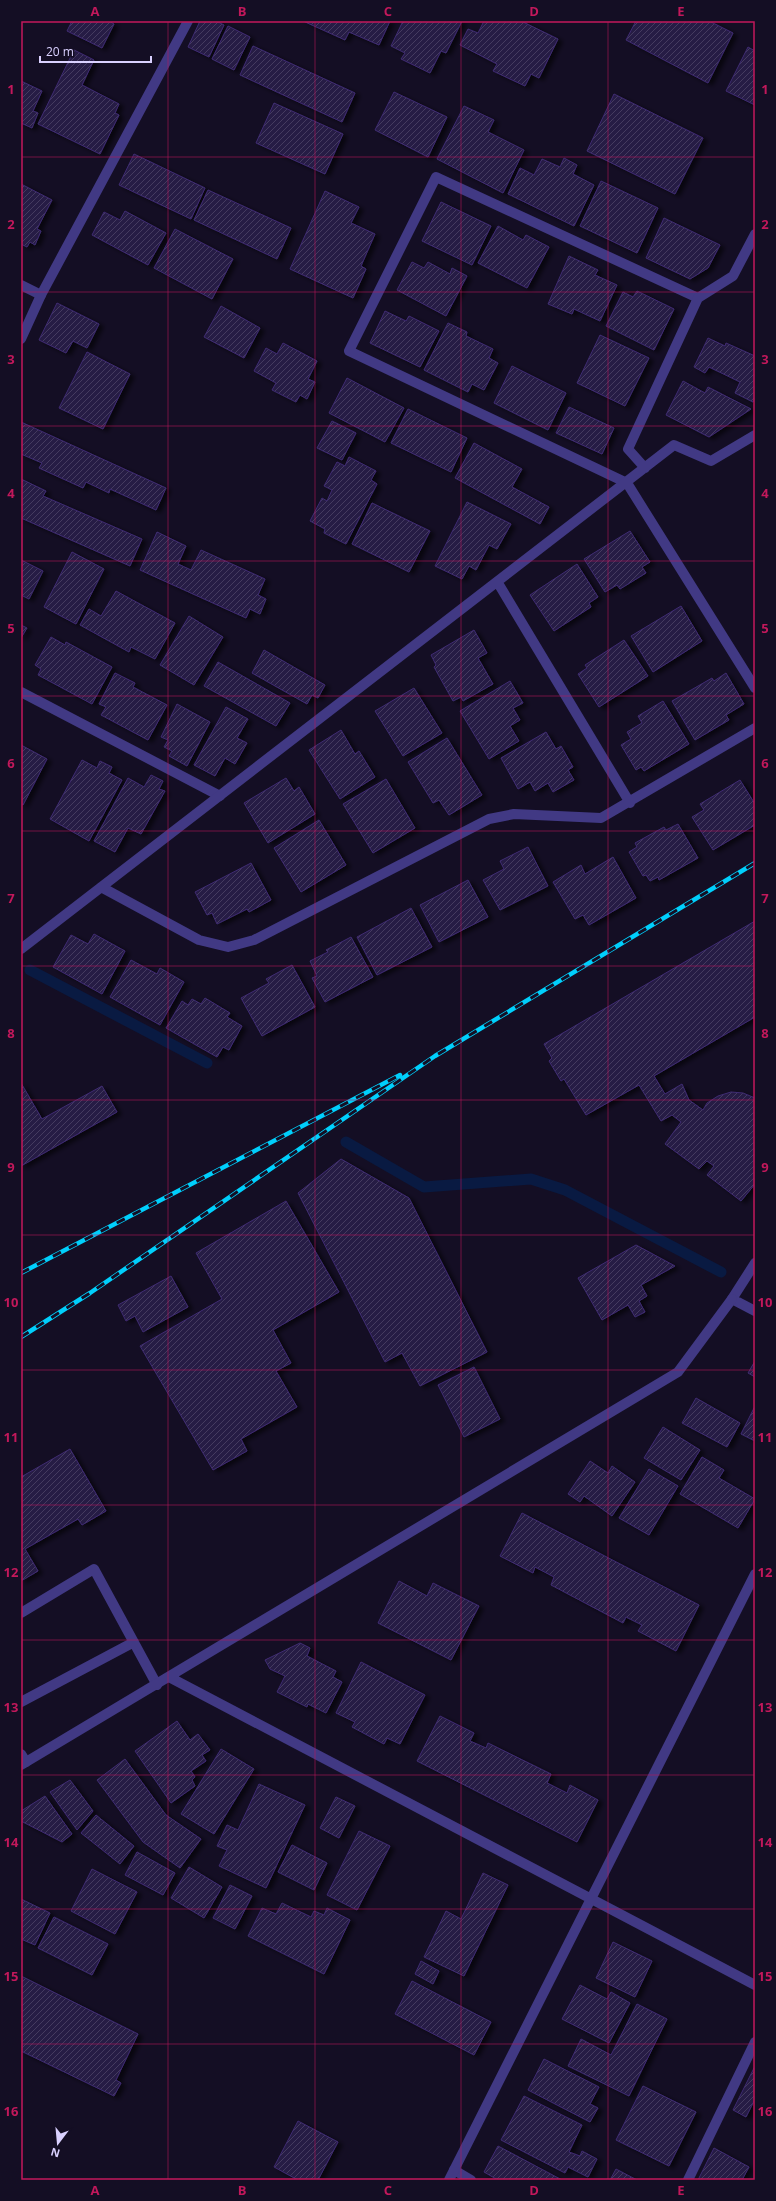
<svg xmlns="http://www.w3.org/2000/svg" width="776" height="2201" font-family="'Open Sans',sans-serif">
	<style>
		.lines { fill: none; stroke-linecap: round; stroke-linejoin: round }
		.stream { stroke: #091a42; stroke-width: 11 }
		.building { fill: url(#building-hatch); stroke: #3f2c72; filter: url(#shadow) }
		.service { stroke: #413984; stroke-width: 10 }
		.minor { stroke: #413984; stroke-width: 10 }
		.tertiary { stroke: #413984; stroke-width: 10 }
		.rail-casing { stroke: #00cffc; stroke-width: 4.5 }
		.rail { stroke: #140e24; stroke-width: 3; stroke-dasharray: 9; stroke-linecap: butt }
		.grid { fill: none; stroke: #c2185b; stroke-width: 1; stroke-opacity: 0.55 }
		.neatline { fill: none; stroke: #c2185b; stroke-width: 1.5 }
		.grid-label { font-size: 13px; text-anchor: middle; font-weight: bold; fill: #c2185b }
	</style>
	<defs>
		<pattern id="building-hatch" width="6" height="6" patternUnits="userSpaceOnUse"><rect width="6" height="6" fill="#261a45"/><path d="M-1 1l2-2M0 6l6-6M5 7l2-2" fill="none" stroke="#453a61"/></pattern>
		<filter id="shadow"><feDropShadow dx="4.5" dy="2.5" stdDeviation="2" flood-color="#0009"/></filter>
	</defs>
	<rect width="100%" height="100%" fill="#140e24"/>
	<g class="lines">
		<path class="stream" d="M30,970l177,93
			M346,1142l78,45 107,-8 34,11 156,82"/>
	</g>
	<path class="building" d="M72,21h37l5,3 -12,24 -35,-17z
		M200,21h16l8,4 -15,32 -21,-10z
		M303,21h87l-11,24 -30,-13 -4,8z
		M403,21h59l-16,32 -5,-2 -11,22 -29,-14 4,-6 -14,-7z
		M484,21h37l37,18 -19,39 -8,-4 -6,12 -32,-15 4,-7 -37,-19 8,-16 10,4z
		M636,21h73l24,12 -25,50 -82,-43z
		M228,26l22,11 -16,33 -22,-11z
		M253,46l102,47 -13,29 -102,-47z
		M748,47l7,4v54l-29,-14z
		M74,50l20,10 -12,25 37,19 -4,9 4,2 -19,39 -62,-30z
		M21,81l21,10 -9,20 5,2 -6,15 -11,-5z
		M394,92l53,25 -19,40 -53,-27z
		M614,94l89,44 -28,56 -88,-43z
		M274,103l69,31 -18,40 -69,-31z
		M464,106l30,14 -6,12 36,18 -21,43 -66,-34z
		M134,154l71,34 -14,31 -72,-34z
		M564,158l13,7 -4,9 21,11 -20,41 -66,-32 12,-26 14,7 8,-16 18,8z
		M601,181l57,27 -21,45 -57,-27z
		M21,184l31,16 -15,29 4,2 -6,14 -5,-3 -3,5 -6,-3z
		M208,190l83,38 -14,31 -83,-39z
		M325,191l34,16 -8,16 24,11 -14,32 5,3 -13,29 -63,-29z
		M441,202l50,24 -19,39 -50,-24z
		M125,211l41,22 -18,32 -56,-30 12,-23 16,8z
		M664,218l56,27 -12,23 -18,11 -44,-21z
		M498,226l25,14 3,-5 23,12 -22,41 -49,-25z
		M175,229l58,30 -21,40 -58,-31z
		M569,256l29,14 -3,5 22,10 -17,36 -26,-12 -2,5 -24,-10z
		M412,262l12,6 4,-6 22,12 2,-6 15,8 -21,40 -49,-26z
		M637,291l37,18 -20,41 -48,-24 17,-34 10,5z
		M57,303l42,21 -12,24 -14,-7 -7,12 -27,-13z
		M221,306l39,22 -16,30 -40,-21z
		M385,311l21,10 3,-5 30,15 -19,36 -50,-24z
		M448,323l19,9 -1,4 27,13 -4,9 9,5 -14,27 -12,-6 -4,8 -44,-22z
		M600,335l49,23 -24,48 -48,-23z
		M708,338l17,8 1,-3 29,13v42l-2,4 -18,-9 5,-11 -31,-15 -4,6 -11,-6z
		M283,343l34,18 -9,18 7,3 -8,17 -7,-4 -4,7 -24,-12 4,-7 -22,-12 12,-23 11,6z
		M87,352l43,22 -27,55 -44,-21z
		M512,366l54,27 -18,37 -54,-27z
		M347,378l57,30 -19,34 -56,-29z
		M683,381l22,12 3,-6 43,22 -42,28 -43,-22z
		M569,407l45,21 -12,26 -46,-21z
		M408,409l59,29 -16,34 -60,-29z
		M332,421l24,12 -14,27 -25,-12z
		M21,422l145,66 -10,22 -46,-21 -1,4 -23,-11 -3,6 -44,-20 3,-5 -21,-9z
		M474,443l48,26 -10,18 37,20 -9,17 -85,-46z
		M349,457l27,14 -5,9 6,4 -31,60 -22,-11 1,-4 -15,-8 12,-23 5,3 5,-11 -8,-4 13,-24 8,4z
		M21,479l25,12 -3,5 99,43 -12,27 -109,-48z
		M467,502l44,22 -14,25 -8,-4 -13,25 -7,-4 -7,13 -27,-13z
		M372,503l58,28 -21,41 -57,-28z
		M630,531l20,31 -8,5 4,6 -26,16 -3,-4 -12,7 -21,-33z
		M157,532l29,14 -8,18 13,6 10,-20 64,29 -7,16 8,4 -6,15 -10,-5 -4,9 -106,-48z
		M72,552l32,17 -28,55 -32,-17z
		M21,560l22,11 -14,28 -8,-4z
		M577,564l21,33 -9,6 2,4 -37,24 -24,-36z
		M116,591l59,32 -20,36 -24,-12 -2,5 -49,-27 9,-16 12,7z
		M681,606l21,35 -49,31 -22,-36z
		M189,616l34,21 -29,48 -34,-20z
		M21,625l6,3 -6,10z
		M474,630l13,23 -9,5 15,26 -30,17 -2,-4 -8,4 -19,-34 2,-2 -5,-10z
		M51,637l14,8 1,-3 46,25 -20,37 -54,-29 3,-6 -6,-4z
		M624,640l24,36 -49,31 -21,-33 9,-6 -2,-3z
		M264,650l61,35 -7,13 -6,-3 -5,9 -55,-31z
		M218,662l72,41 -14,23 -72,-40z
		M115,673l20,10 -2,4 34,18 -19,35 -47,-25 5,-8 -7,-3z
		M726,673l18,31 -18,11 3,5 -34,20 -23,-39 40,-23 2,3z
		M510,681l13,22 -10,5 7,12 -10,6 9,15 -30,18 -29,-48z
		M414,688l28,45 -39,23 -28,-45z
		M663,701l26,43 -45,27 -3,-4 -5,3 -15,-25 10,-6 -4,-7 15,-9 -4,-7z
		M177,704l33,18 -23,44 -18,-10 3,-5 -8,-4 4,-7 -7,-3z
		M226,707l22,12 -11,19 10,5 -12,21 -10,-6 -10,18 -21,-11z
		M341,730l14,24 4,-3 16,26 -35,22 -31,-49z
		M546,732l10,17 5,-3 12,21 -5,3 6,10 -21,12 -5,-9 -13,8 -5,-9 -12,7 -17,-31z
		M447,738l35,57 -33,20 -10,-15 -6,3 -25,-41z
		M21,745l26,14 -24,46 -2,-1z
		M82,760l15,8 3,-7 12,6 -3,6 13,7 -33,61 -39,-22z
		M151,775l12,6 -4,8 6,2 -24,43 -13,-6 -13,24 -21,-11 34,-63 16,9z
		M286,778l8,13 5,-4 16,27 -47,29 -24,-40z
		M386,779l29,49 -42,25 -30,-49z
		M740,780l15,24v21l-42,25 -21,-33 12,-7 -4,-6z
		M319,820l27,45 -45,27 -27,-44z
		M678,824l20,34 -39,22 -1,-3 -8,4 -4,-6 -3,1 -14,-24 8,-5 -2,-4 29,-16 2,3z
		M528,847l20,39 -48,24 -17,-30 21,-11 -4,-8z
		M613,857l23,41 -47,27 -6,-10 -8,4 -22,-37 28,-17 4,9z
		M251,863l20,37 -22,12 -2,-3 -30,15 -5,-11 -5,2 -12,-23z
		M468,880l20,37 -49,25 -19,-37z
		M411,908l21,39 -55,28 -20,-38z
		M755,921v96l-101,59 11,18 17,-10 7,16 14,10 4,-7 11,-7 13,-4 12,1 12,5v86l-14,17 -34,-26 7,-9 -7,-5 -8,8 -34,-25 16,-22 -9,-7 -11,6 -22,-36 -53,30 -22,-36 -3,2 -12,-20 3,-3 -8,-14z
		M94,934l31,17 -23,43 -49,-27 18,-32 17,9z
		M351,937l22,40 -48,25 -13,-24 5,-2 -7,-15 18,-9 -2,-2z
		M131,960l26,14 3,-6 24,14 -24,43 -50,-28z
		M292,965l23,42 -53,29 -21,-38 28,-15 -3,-4z
		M205,998l25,15 -3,4 15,9 -13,24 -6,-3 -6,10 -51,-29 16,-27 6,4 4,-6 9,5z
		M21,1083l21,36 60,-33 15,26 -96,54z
		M341,1159l68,39 78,154 -67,34 -18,-33 -17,9 -87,-169z
		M286,1201l53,91 -66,38 18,33 -15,8 21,36 -56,32 6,12 -34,19 -73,-124 82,-47 -26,-46z
		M636,1245l39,21 -34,19 6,11 -8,5 6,11 -10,5 -7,-12 -26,15 -24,-42z
		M171,1276l17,31 -45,25 -8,-16 -9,5 -8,-16z
		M755,1361v16l-7,-4z
		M474,1367l26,52 -36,18 -26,-52z
		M696,1398l44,25 -13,24 -45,-24z
		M755,1406v35l-14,-7z
		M663,1427l37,23 -19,30 -37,-22z
		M70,1449l36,62 -24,14 -4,-6 -53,30 13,22 -17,10v-104z
		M702,1457l22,13 -5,8 36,21 -17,29 -58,-34z
		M590,1461l18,12 4,-7 23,16 -23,34 -28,-20 -4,6 -12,-8z
		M649,1469l29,17 -29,49 -30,-17z
		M522,1513l177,92 -23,46 -38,-20 4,-6 -16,-8 -3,6 -72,-38 3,-8 -19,-10 -2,6 -33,-17z
		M399,1581l28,15 6,-13 46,23 -28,54 -73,-37z
		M300,1643l10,5 -3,8 29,15 -3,6 9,5 -16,31 -18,-9 -1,3 -30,-15 8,-16 -15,-7 -5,-9z
		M361,1662l64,33 -25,49 -13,-6 -3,6 -32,-17 3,-5 -19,-9z
		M440,1716l34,17 -4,8 16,7 2,-5 63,31 -4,9 20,10 3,-8 28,15 -21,42 -160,-81z
		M177,1721l13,19 8,-6 12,16 -8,5 4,6 -15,10 4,6 -3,3 3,6 -24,17 -36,-52z
		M221,1749l33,20 -40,65 -33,-20z
		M125,1759l41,56 35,24 -21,29 -37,-26 -46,-62z
		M70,1780l23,31 -16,19 -27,-38z
		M259,1784l46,21 -39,83 -47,-22 8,-16 -10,-4 10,-21 11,5z
		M45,1796l27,38 -10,8 -41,-21v-10z
		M336,1797l19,9 -16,32 -19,-10z
		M96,1815l38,31 -14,18 -39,-31z
		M359,1831l31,15 -33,64 -30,-15z
		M292,1845l35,18 -13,27 -36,-18z
		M137,1852l38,21 -12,22 -38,-20z
		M189,1867l33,20 -18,31 -33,-20z
		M92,1869l45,23 -22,42 -44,-23z
		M483,1873l25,12 -44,91 -40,-19 22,-46 15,8z
		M230,1885l22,11 -17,33 -22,-11z
		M21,1899l29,14 -15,32 -14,-6z
		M282,1903l29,14 3,-6 10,4 3,-7 23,12 -26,54 -76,-38 14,-28 14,6z
		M54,1917l54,27 -16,31 -54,-27z
		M613,1942l39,19 -17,36 -39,-19z
		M421,1961l18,10 -6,13 -18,-10z
		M21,1976l117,58 -22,46 5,3 -7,13 -93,-45z
		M412,1981l79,41 -17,33 -79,-41z
		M580,1985l27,14 4,-7 19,11 -21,40 -47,-24z
		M637,2004l30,15 -38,77 -61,-30 13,-27 30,16z
		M544,2059l55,28 -9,17 8,4 -8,14 -62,-32z
		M755,2066v33l-9,18 -13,-7z
		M643,2086l53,26 -27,54 -53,-26z
		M524,2096l58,29 -13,27 11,4 2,-5 15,8 -9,18 -20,-10 -3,6 -64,-33z
		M298,2121l40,21 -20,38h-20l-24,-13z
		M498,2146l64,34h-64l-14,-8z
		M714,2148l35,19 -7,13h-44z
		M616,2169l21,11h-27z"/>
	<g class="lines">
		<path class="service" d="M21,285l20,10
			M627,483l-278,-132 87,-174 262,121
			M21,692l199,104
			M21,1613l73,-44 63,116
			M21,1702l113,-60
			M21,1754l5,8
			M454,2170l17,10
			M688,2180l67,-138"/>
		<path class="minor" d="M21,339l20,-44 147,-274
			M645,468l-17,-19 70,-151 35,-22 22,-42
			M627,483l128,205
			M498,583l132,220
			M101,887l98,53 29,7 26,-7 235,-121 25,-5 87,4 154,-90
			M21,949l653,-504 37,16 44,-26
			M755,1263l-23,36 23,12"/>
		<path class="tertiary" d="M169,1677l586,308
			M21,1765l657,-393 54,-73
			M449,2180l306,-606"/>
		<g class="rail-casing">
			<path id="rail" d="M21,1273l379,-198
				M21,1337l69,-44 345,-237 320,-193"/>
		</g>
		<use href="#rail" class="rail"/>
	</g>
	<path class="grid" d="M168,21v2159M315,21v2159M461,21v2159M608,21v2159M21,157h734M21,292h734M21,426h734M21,561h734M21,696h734M21,831h734M21,966h734M21,1100h734M21,1235h734M21,1370h734M21,1505h734M21,1640h734M21,1775h734M21,1909h734M21,2044h734"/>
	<rect width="776" height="2201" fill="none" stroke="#140e24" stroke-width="44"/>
	<g transform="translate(58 2143) rotate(196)" stroke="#140e24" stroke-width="3" paint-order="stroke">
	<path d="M0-3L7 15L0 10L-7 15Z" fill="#dad1ff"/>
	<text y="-6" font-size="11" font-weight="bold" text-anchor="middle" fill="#dad1ff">N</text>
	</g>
	<path d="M40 56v6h111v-6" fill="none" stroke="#dad1ff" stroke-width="2"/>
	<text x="46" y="56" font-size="12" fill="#dad1ff" stroke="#140e24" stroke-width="3" paint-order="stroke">20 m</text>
	<rect x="22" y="22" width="732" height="2157" class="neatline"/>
	<g class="grid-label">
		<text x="95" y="16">A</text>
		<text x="242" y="16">B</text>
		<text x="388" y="16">C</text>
		<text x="534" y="16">D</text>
		<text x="681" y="16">E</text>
		<text x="11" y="94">1</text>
		<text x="765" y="94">1</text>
		<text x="11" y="229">2</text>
		<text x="765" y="229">2</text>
		<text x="11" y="364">3</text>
		<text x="765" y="364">3</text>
		<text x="11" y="498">4</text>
		<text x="765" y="498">4</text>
		<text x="11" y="633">5</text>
		<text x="765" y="633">5</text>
		<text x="11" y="768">6</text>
		<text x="765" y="768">6</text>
		<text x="11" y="903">7</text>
		<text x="765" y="903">7</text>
		<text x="11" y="1038">8</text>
		<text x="765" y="1038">8</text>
		<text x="11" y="1172">9</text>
		<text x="765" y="1172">9</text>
		<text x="11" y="1307">10</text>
		<text x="765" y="1307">10</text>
		<text x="11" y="1442">11</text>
		<text x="765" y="1442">11</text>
		<text x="11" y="1577">12</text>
		<text x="765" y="1577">12</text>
		<text x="11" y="1712">13</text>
		<text x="765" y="1712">13</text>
		<text x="11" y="1847">14</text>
		<text x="765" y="1847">14</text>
		<text x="11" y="1981">15</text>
		<text x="765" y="1981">15</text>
		<text x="11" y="2116">16</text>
		<text x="765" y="2116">16</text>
		<text x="95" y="2195">A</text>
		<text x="242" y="2195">B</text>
		<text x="388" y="2195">C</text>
		<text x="534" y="2195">D</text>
		<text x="681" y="2195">E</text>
	</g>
</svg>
